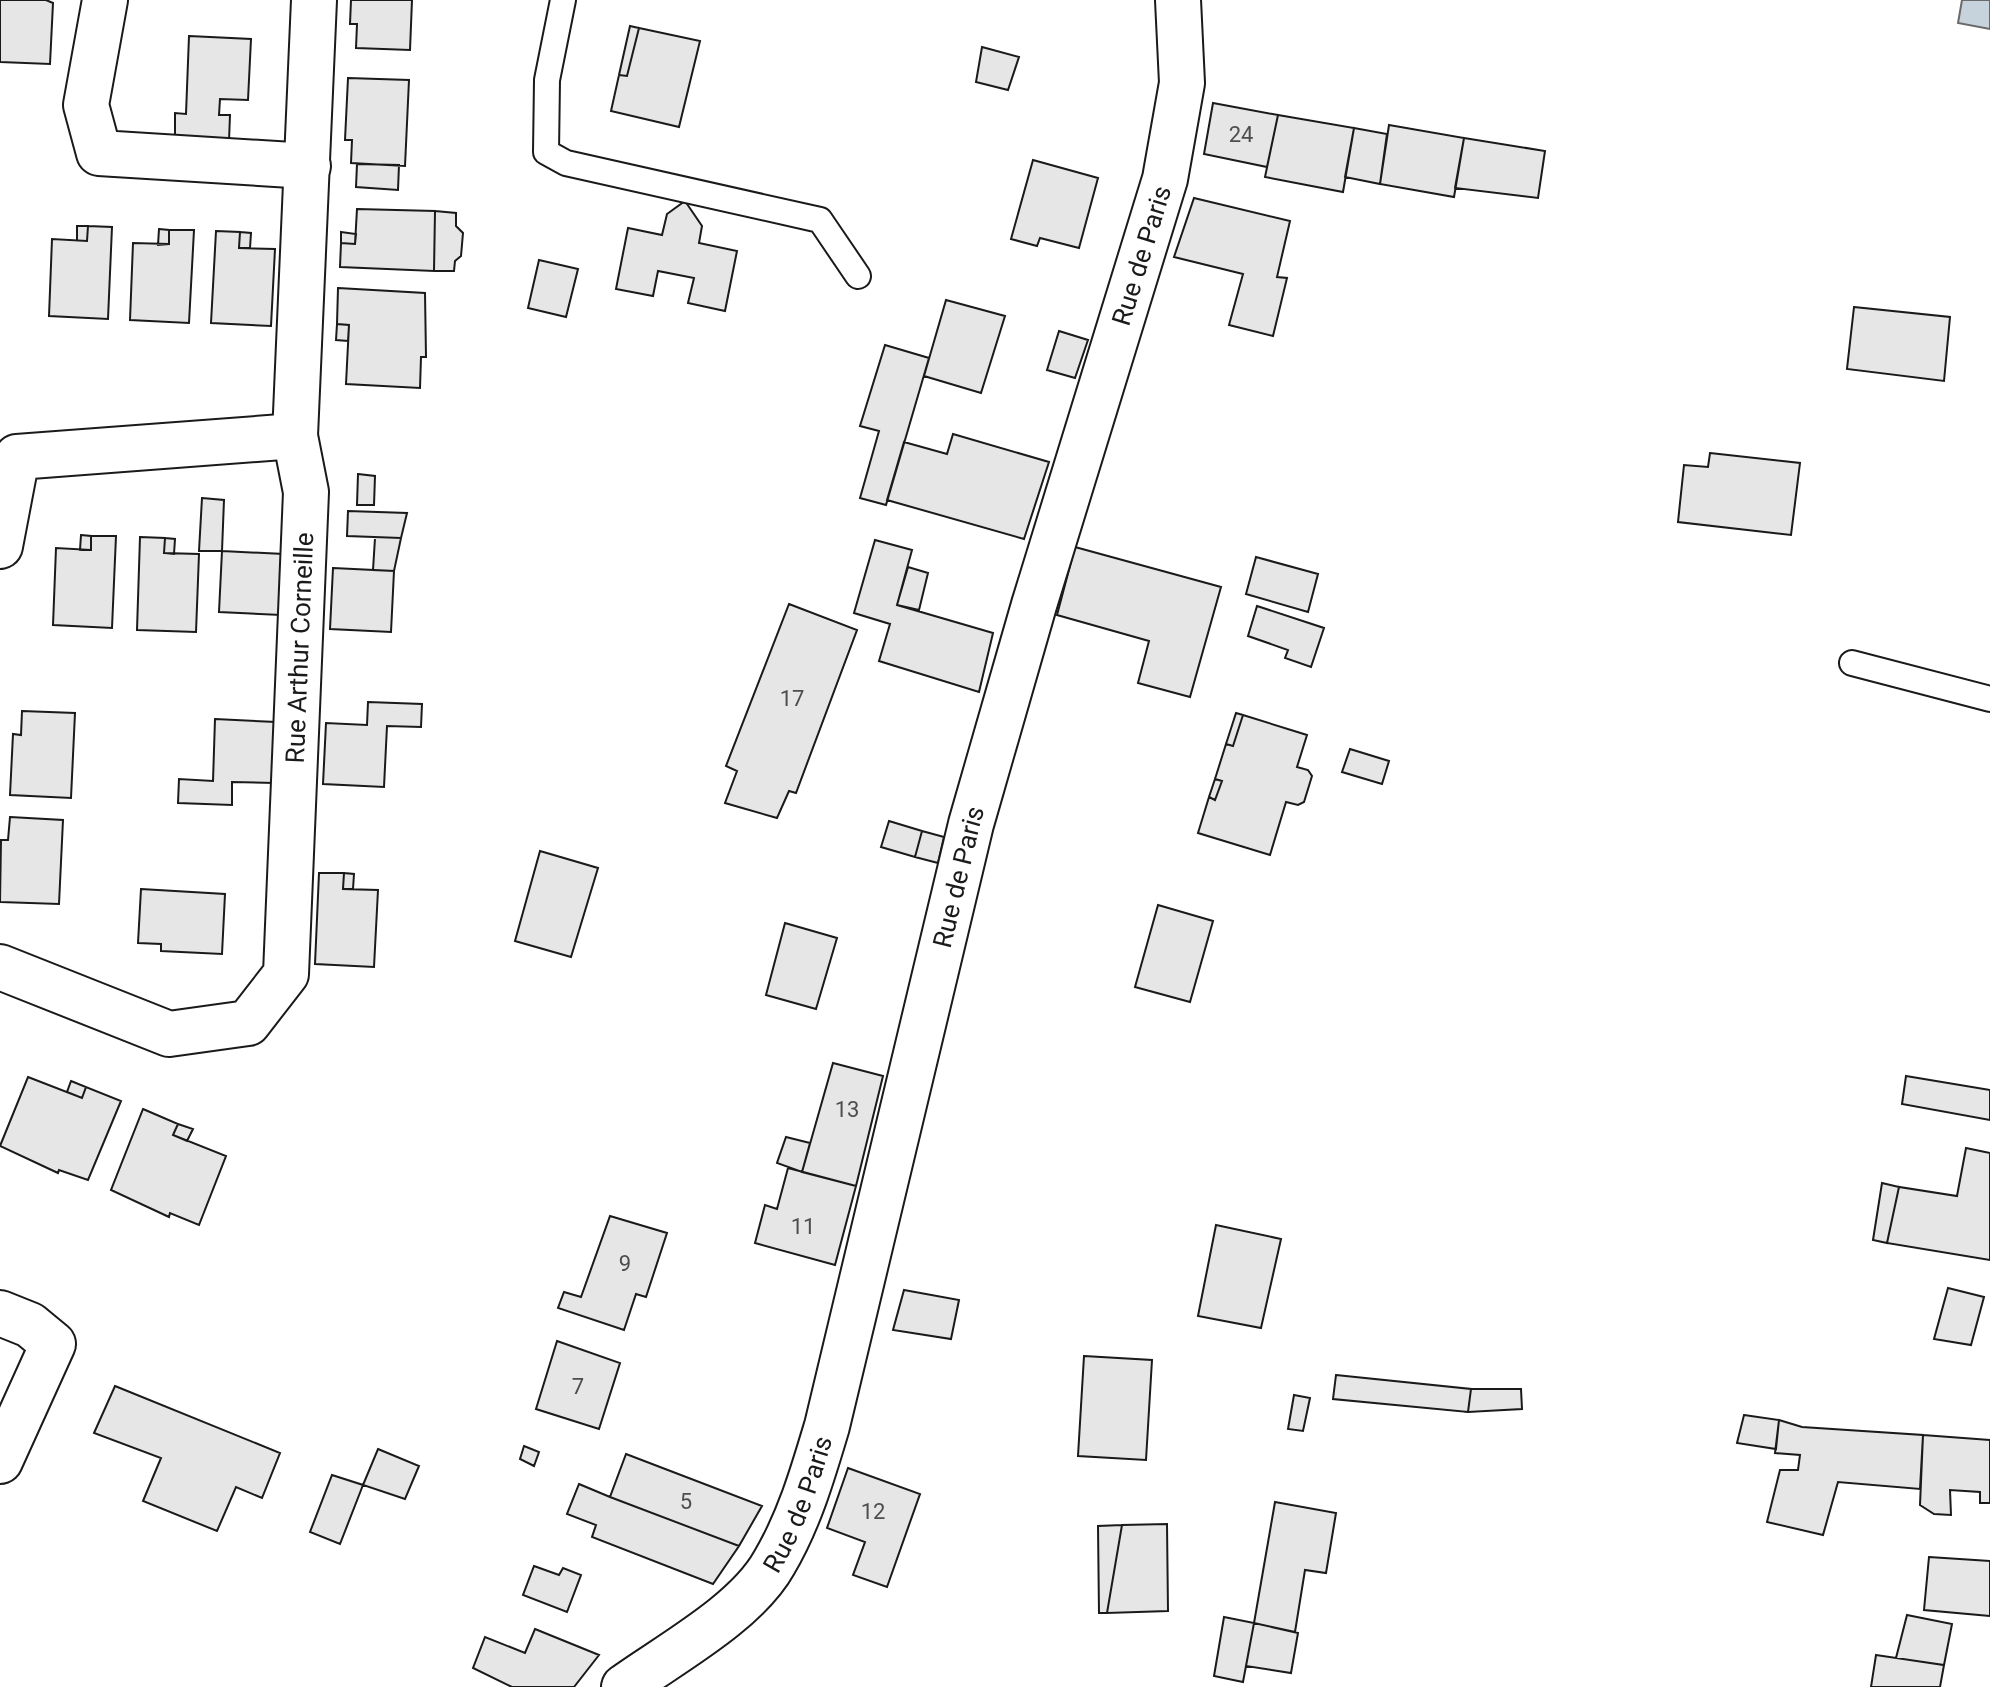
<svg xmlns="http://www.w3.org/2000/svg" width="1990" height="1687" font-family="Roboto,sans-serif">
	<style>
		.water { fill: #c6d2dc; stroke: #6a6a6a; stroke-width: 2 }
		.building { fill: #e6e6e6; stroke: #1a1a1a; stroke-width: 2 }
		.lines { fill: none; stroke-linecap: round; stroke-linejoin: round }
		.service-casing { stroke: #1a1a1a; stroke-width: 28 }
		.minor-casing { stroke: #1a1a1a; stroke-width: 48 }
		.service { stroke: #fff; stroke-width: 24 }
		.minor { stroke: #fff; stroke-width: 44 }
		.labels { text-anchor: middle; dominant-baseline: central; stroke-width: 6; stroke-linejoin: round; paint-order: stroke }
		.number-label { font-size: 22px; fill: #4d4d4d }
		.street-label { font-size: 26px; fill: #1a1a1a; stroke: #fff }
	</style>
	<rect width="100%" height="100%" fill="#fff"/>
	<path class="water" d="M1962,0h28v29l-32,-6z"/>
	<path class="building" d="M0,0h46l7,3 -3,61 -50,-2z
		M351,0h61l-2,50 -54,-2 1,-24h-7z
		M630,26l9,2 -12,48 -8,-1z
		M639,28l61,13 -21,86 -68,-16 8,-36 8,1z
		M189,36l62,3 -3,61 -28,-1 -1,16h11l-1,26 -54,-2v-26l11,1z
		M982,47l37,10 -11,33 -32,-8z
		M348,78l61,2 -4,86 -54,-3 1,-23h-7z
		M1213,103l65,12 -11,52 -63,-13z
		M1278,115l76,13 -11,64 -78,-15z
		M1389,125l75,13 -10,59 -74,-13z
		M1354,128l33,6 -7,50 -35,-7z
		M1464,138l81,13 -7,47 -83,-10z
		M1033,160l65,18 -19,70 -39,-10 -3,8 -26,-7z
		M357,164l42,1 -1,25 -42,-3z
		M1194,198l96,23 -13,56 10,1 -14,58 -44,-11 14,-51 -69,-17z
		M685,201l17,25 -3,17 38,8 -12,60 -37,-8 6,-25 -36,-7 -5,25 -37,-7 12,-61 34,7 5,-21z
		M357,209l78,2 -1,60 -94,-4 1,-24 14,1z
		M435,211l21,2v13l7,7 -2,23 -6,5 -1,10h-20z
		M77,226h11l-1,15h-10z
		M88,226l24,1 -4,92 -59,-3 3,-77 35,2z
		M159,229l10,1v14l-11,1z
		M169,230h25l-5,93 -59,-3 3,-77 36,1z
		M216,231l24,1 -1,16 36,1 -4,77 -60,-3z
		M240,232l11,1 -1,15h-11z
		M341,232l15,2 -1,10 -14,-1z
		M539,260l39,9 -12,48 -38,-9z
		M338,288l87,5 1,64h-5l-1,31 -74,-4 3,-59 -12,-1z
		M946,300l59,16 -24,77 -57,-17z
		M1854,307l96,10 -6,64 -97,-12z
		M337,324l12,1 -1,16 -12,-1z
		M1059,331l29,9 -13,38 -28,-8z
		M885,345l44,13 -43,147 -26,-7 19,-67 -19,-5z
		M953,434l96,28 -25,77 -137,-39 17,-58 43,12z
		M1710,453l90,10 -9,72 -113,-13 6,-57 24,2z
		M358,474l17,2 -1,29h-17z
		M202,498l22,2 -2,51h-23z
		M348,511l59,2 -6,25 -54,-2z
		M81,535l10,1v14h-11z
		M91,536h25l-4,92 -59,-3 3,-77 35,2z
		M140,537l25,1 -1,15 35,1 -3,78 -59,-2z
		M165,538l10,1 -1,15 -10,-1z
		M375,538h26l-7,33 -21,-1z
		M875,540l37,10 -15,55 96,28 -14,59 -100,-31 11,-37 -36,-11z
		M1075,547l146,40 -31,110 -52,-14 11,-42 -92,-26z
		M222,551l62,3 -3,61 -62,-3z
		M1256,557l62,17 -10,38 -62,-18z
		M908,567l20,6 -9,37 -22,-5z
		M333,568l61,3 -3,61 -61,-3z
		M789,604l68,26 -61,163 -7,-2 -12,27 -52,-15 12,-32 -11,-5z
		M1257,606l67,22 -13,39 -26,-9 3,-8 -40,-14z
		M368,702l54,2 -1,23 -34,-1 -3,61 -61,-3 3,-61 41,2z
		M22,711l53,2 -4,85 -61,-3 3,-61 8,1z
		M1236,713l7,2 -10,31 -7,-2z
		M1243,715l64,20 -10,32 11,3 4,6 -8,26 -6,3 -12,-3 -16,53 -72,-22 11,-36 6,3 7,-19 -7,-2 11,-35 7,2z
		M215,719l61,3 -2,61 -42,-1v23l-54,-2 1,-24 34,2z
		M1350,749l39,12 -7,23 -40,-12z
		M1215,779l7,2 -7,19 -6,-3z
		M10,817l53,3 -4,84 -59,-2 1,-62h7z
		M889,821l33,10 -7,26 -34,-10z
		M922,831l22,6 -6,26 -23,-6z
		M540,851l58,17 -27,89 -56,-16z
		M319,873h25l-1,16 35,1 -4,77 -59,-3z
		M344,873l10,1 -1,15h-10z
		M141,889l84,5 -3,60 -61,-3v-7l-23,-1z
		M1158,905l55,16 -23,81 -55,-15z
		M785,923l52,15 -21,71 -50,-14z
		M833,1063l50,13 -27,110 -54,-14z
		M1906,1076l84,14v30l-88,-16z
		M28,1077l54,21 4,-11 35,14 -33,79 -29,-10 -1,3 -58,-27z
		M71,1081l15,6 -4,11 -15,-6z
		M143,1109l35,15 -5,11 53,21 -27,69 -29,-12 -1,4 -58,-27z
		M178,1124l15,5 -6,12 -14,-6z
		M786,1137l24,6 -8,29 -25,-9z
		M1966,1148l24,5v107l-103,-17 12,-56 58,9z
		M788,1168l68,18 -21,79 -80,-22 10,-38 12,4z
		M1882,1183l17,4 -12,56 -14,-3z
		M610,1216l57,17 -21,64 -10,-3 -12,36 -66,-22 6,-16 17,5z
		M1216,1225l65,14 -20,89 -63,-12z
		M1948,1288l36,9 -13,48 -37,-6z
		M904,1290l55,10 -8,39 -58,-9z
		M557,1341l63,22 -21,66 -63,-20z
		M1084,1356l68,4 -6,100 -68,-4z
		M1336,1375l135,14 -3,23 -135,-13z
		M115,1386l165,67 -18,45 -26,-11 -19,44 -74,-30 18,-43 -67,-25z
		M1471,1389h50l1,20 -54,3z
		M1294,1395l16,3 -7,33 -15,-2z
		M1744,1415l35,5 -3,29 -39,-6z
		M1779,1420l23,7 121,8 -3,54 -82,-7 -15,53 -56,-13 13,-52h18l2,-15 -25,-2z
		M1923,1435l67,5v63h-10v-11l-30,-2 1,25 -17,-1 -14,-9z
		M524,1446l15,6 -5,14 -14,-7z
		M378,1449l41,17 -14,33 -42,-14z
		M626,1454l136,52 -23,40 -129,-49z
		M848,1468l72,26 -33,93 -34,-12 12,-33 -38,-14z
		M332,1475l31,10 -23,59 -30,-12z
		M579,1484l31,13 129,49 -26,38 -121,-47 4,-12 -29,-11z
		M1275,1502l61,11 -10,60 -21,-3 -10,62 -41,-9z
		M1167,1524l1,87 -61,2 15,-88z
		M1122,1525l-15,88h-8l-1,-87z
		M1929,1557l61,4v55l-66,-6z
		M534,1566l25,9 4,-7 18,7 -14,37 -44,-17z
		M1907,1615l45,9 -8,41 -48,-7z
		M1224,1617l30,6 -11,59 -29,-6z
		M1254,1623l44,10 -7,40 -45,-7z
		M535,1629l64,26 -25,32h-62l-39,-19 12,-31 40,16z
		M1876,1655l68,10 -4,22h-69z"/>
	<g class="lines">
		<g class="service-casing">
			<path id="service" d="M563,0l-16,80 -1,72 20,11 254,57 38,56
				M1852,663l138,36"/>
		</g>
		<g class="minor-casing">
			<g id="minor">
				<path d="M105,0l-19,105 13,48 209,13"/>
				<path d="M0,546l17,-89 278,-21"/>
				<path id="s1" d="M0,967l169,67 79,-11 38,-49 20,-482 -11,-56 19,-436"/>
				<path d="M0,1313l30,12 23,19 -53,117"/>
				<path id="s2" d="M624,1687c46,-33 122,-74 150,-124 25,-42 39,-90 53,-137l144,-602 63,-219 131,-426 17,-96 -4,-83"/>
			</g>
		</g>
		<use href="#service" class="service"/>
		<use href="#minor" class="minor"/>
	</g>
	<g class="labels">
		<g class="number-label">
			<text x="1241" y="134">24</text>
			<text x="792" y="698">17</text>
			<text x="847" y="1109">13</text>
			<text x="803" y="1226">11</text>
			<text x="625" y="1263">9</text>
			<text x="578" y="1386">7</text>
			<text x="686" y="1501">5</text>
			<text x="873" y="1511">12</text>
		</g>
		<g class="street-label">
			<text stroke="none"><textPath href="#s2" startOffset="1556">Rue de Paris</textPath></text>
			<text stroke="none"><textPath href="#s1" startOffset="650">Rue Arthur Corneille</textPath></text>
			<text stroke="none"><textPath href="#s2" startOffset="908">Rue de Paris</textPath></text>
			<text stroke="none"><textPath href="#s2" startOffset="260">Rue de Paris</textPath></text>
		</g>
	</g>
</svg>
